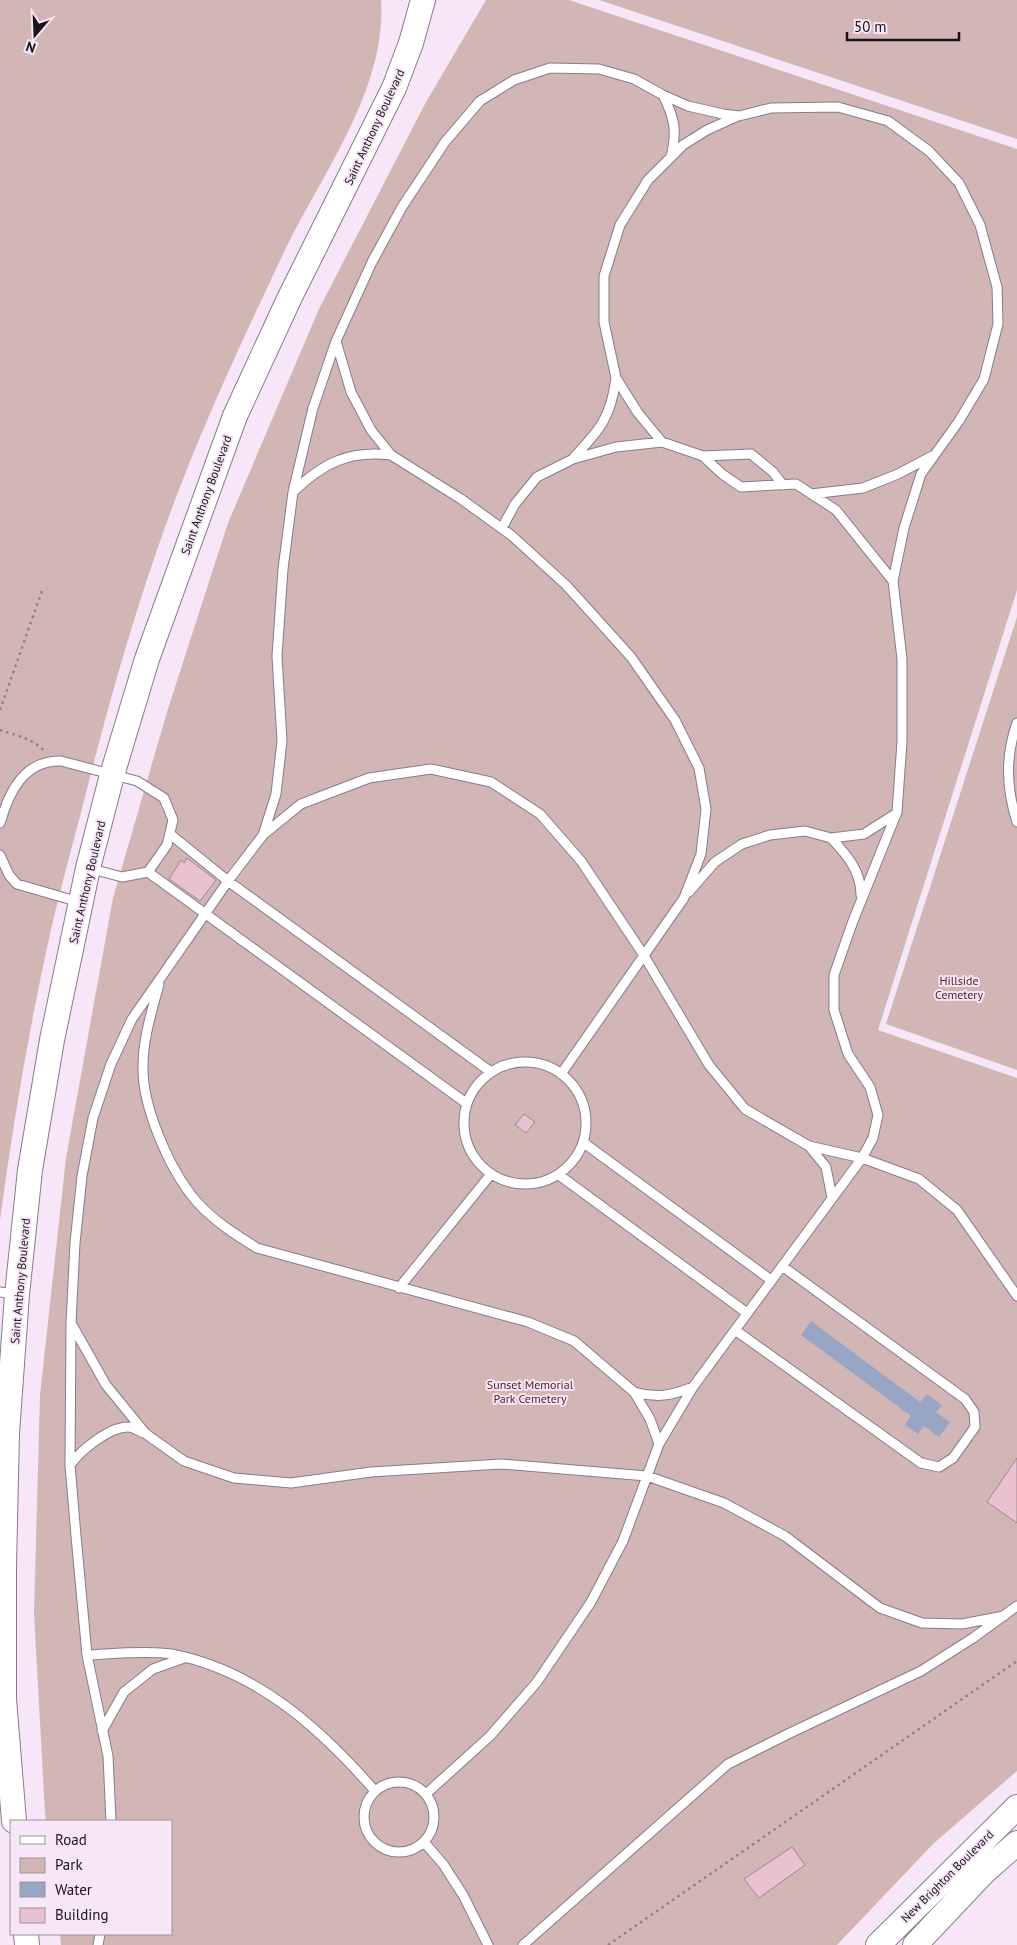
<svg xmlns="http://www.w3.org/2000/svg" width="1017" height="1945" font-family="'PT Sans',sans-serif">
	<style>
		.green { fill: #d1b6b5 }
		.water { fill: #98a5c5 }
		.building { fill: #e9c1d1; stroke: #9d8890 }
		.lines { fill: none; stroke-linecap: round; stroke-linejoin: round }
		.lane-casing { stroke: #897b8a; stroke-width: 11 }
		.secondary-casing { stroke: #897b8a; stroke-width: 26 }
		.path { stroke: #8c818d; stroke-width: 2.5; stroke-dasharray: 2.5 4; stroke-linecap: butt }
		.lane { stroke: #fff; stroke-width: 9 }
		.secondary { stroke: #fff; stroke-width: 24 }
		.labels { text-anchor: middle; dominant-baseline: central; stroke-width: 4; stroke-linejoin: round; paint-order: stroke }
		.street-label { font-size: 12px; fill: #1a141a; stroke: #f6e6f7 }
		.park-label { font-size: 12px; fill: #572123; stroke: #f6e6f7 }
	</style>
	<rect width="100%" height="100%" fill="#f6e6f7"/>
	<path class="green" d="M0,0h381c6,88 -59,174 -96,250 -37,78 -74,157 -105,237 -38,98 -67,200 -93,302 -12,48 -26,96 -37,145 -21,94 -37,190 -50,286z
		M486,0h83l448,149v441l-139,440 139,48v693l-84,73 -96,101h-776l-1,-11h111v-113h-125l-1,-8 -11,-200 6,-218 26,-237 47,-260 54,-186 61,-189 91,-214 107,-207z
		M599,0h418v139z
		M1017,617v453l-131,-46z"/>
	<path class="water" d="M811,1321l109,81 7,-8 15,11 -6,7 14,10 -11,15 -15,-11 -6,8 -13,-9 6,-9 -110,-81z"/>
	<path class="building" d="M187,858l29,22 -16,21 -31,-22 12,-19 3,3z
		M524,1114l11,8 -9,11 -11,-8z
		M1017,1458v65l-30,-21z
		M792,1847l13,18 -46,33 -15,-19z"/>
	<g class="lines">
		<g class="lane-casing">
			<path id="lane" d="M663,95c12,24 14,36 8,62
				M336,341l15,51 20,38 20,25 70,44 50,36 55,50 65,72 44,63 24,48 7,41 -5,45 -17,44 -123,176
				M662,442l-24,-29 -22,-35 -12,-56v-46l16,-51 28,-45 35,-35 24,-15 31,-14
				M703,456l48,-2 22,18 10,13
				M574,457c26,-27 37,-40 42,-79
				M293,492c30,-29 56,-42 98,-37
				M811,494l52,-6 35,-14 34,-18
				M502,528l13,-24 22,-27 36,-18 43,-12 46,-5 41,14 19,18 19,13 55,-3 40,26 57,71
				M1017,723c-12,33 -11,65 0,99
				M0,823c9,-31 24,-63 61,-62l76,20 27,17 9,22 -6,25 -19,27 -26,5 -34,-9
				M170,834l58,47 263,191
				M263,835l13,-41 6,-53 -5,-85 6,-87 10,-77 20,-84 23,-67 36,-79 30,-55 43,-65 35,-41 34,-21 36,-12 49,1 35,10 29,16 25,11 35,8 16,2 32,-8 67,-1 50,14 41,30 30,32 21,42 17,62 1,37 -14,55 -25,42 -38,53 -17,54 -11,53 9,78v83l-5,70 -44,109 -19,54v35l14,44 22,33 8,28 -5,23 -11,20 -169,229 -34,57
				M831,838c16,17 30,33 30,57
				M0,855l9,20 8,9 62,18
				M148,872l318,231
				M689,892l26,-30 27,-18 28,-9 35,-4 26,7 33,-4 33,-21
				M159,984c-7,27 -16,54 -16,82 -1,41 27,105 54,136 17,19 39,33 60,46l271,74 46,19 60,51 16,27 9,25 -36,97 -32,61 -54,80 -47,54 -64,58
				M464 1123a61 61 0 1 1 122 0a61 61 0 1 1-122 0Z
				M584,1143l187,137
				M809,1146l17,21 6,31
				M559,1175l188,138
				M399,1288l92,-114
				M0,1292l17,3
				M71,1323l-1,142 6,71 11,119 21,101 3,65
				M735,1330l186,133 18,4 14,-9 22,-31 -1,-15 -9,-13 -183,-133
				M634,1392c24,6 36,4 59,-5
				M70,1465c11,-15 39,-38 58,-38 5,0 11,4 15,6
				M1004,1616l-42,8 -40,-1 -42,-15 -95,-72 -61,-33 -77,-27 -146,-12 -130,8 -80,11 -57,-5 -50,-17 -38,-27 -40,-49 -35,-62 4,-80 7,-67 11,-58 18,-54 21,-45 96,-138 35,-46 38,-31 68,-26 62,-9 60,13 49,32 41,47 62,93 66,111 36,44 64,37 53,12 57,21 38,31 60,86
				M87,1655c24,-1 61,-5 84,-1 85,16 149,74 204,137
				M102,1731l22,-39 29,-23 31,-11
				M364 1817a35 35 0 1 1 70 0a35 35 0 1 1-70 0Z
				M424,1842l19,22 20,31 25,50
				M98,1945l2,-11
				M523,1945l205,-181 60,-30 133,-63 52,-33 44,-32"/>
		</g>
		<g class="secondary-casing">
			<path id="secondary" d="M14,1821l-10,-122v-133l3,-133 10,-138 13,-125 22,-130 36,-172 24,-93 35,-116 88,-243 54,-117 105,-211 17,-45 12,-43
				M26,1934l1,11
				M878,1945l139,-138
				M915,1945l69,-73 33,-29"/>
		</g>
		<path class="path" d="M0,710l43,-122
			M0,730c15,5 35,9 45,22
			M608,1945l409,-284"/>
		<use href="#lane" class="lane"/>
		<use href="#secondary" class="secondary"/>
	</g>
	<g class="labels">
		<g class="street-label">
			<text transform="translate(374 127) rotate(-65)">Saint Anthony Boulevard</text>
			<text transform="translate(206 495) rotate(-70)">Saint Anthony Boulevard</text>
			<text transform="translate(87 882) rotate(-77)">Saint Anthony Boulevard</text>
			<text transform="translate(20 1281) rotate(-85)">Saint Anthony Boulevard</text>
			<text transform="translate(947 1876) rotate(-45)">New Brighton Boulevard</text>
		</g>
		<g class="park-label">
			<text x="959" y="980">Hillside<tspan x="959" dy="14">Cemetery</tspan></text>
			<text x="530" y="1384">Sunset Memorial<tspan x="530" dy="14">Park Cemetery</tspan></text>
		</g>
	</g>
	<rect x="10" y="1820" width="162" height="115" fill="#f6e6f7" stroke="#9e929f"/>
	<rect x="20" y="1836" width="25" height="8" fill="#ffffff" stroke="#9e929f"/>
	<text x="55" y="1845" font-size="15" fill="#1a141a">Road</text>
	<rect x="20" y="1858" width="25" height="15" fill="#d1b6b5" stroke="#9e929f"/>
	<text x="55" y="1870" font-size="15" fill="#1a141a">Park</text>
	<rect x="20" y="1882" width="25" height="15" fill="#98a5c5" stroke="#9e929f"/>
	<text x="55" y="1895" font-size="15" fill="#1a141a">Water</text>
	<rect x="20" y="1908" width="25" height="15" fill="#e9c1d1" stroke="#9e929f"/>
	<text x="55" y="1920" font-size="15" fill="#1a141a">Building</text>
	<g transform="translate(35 35) rotate(199)" stroke="#f6e6f7" stroke-width="4" paint-order="stroke">
	<path d="M0-4L9 19L0 12L-9 19Z" fill="#1a141a"/>
	<text y="-8" font-size="14" font-weight="bold" text-anchor="middle" fill="#1a141a">N</text>
	</g>
	<path d="M847 32v8h112v-8" fill="none" stroke="#1a141a" stroke-width="2.5"/>
	<text x="854" y="32" font-size="15" fill="#1a141a" stroke="#f6e6f7" stroke-width="4" paint-order="stroke">50 m</text>
</svg>
